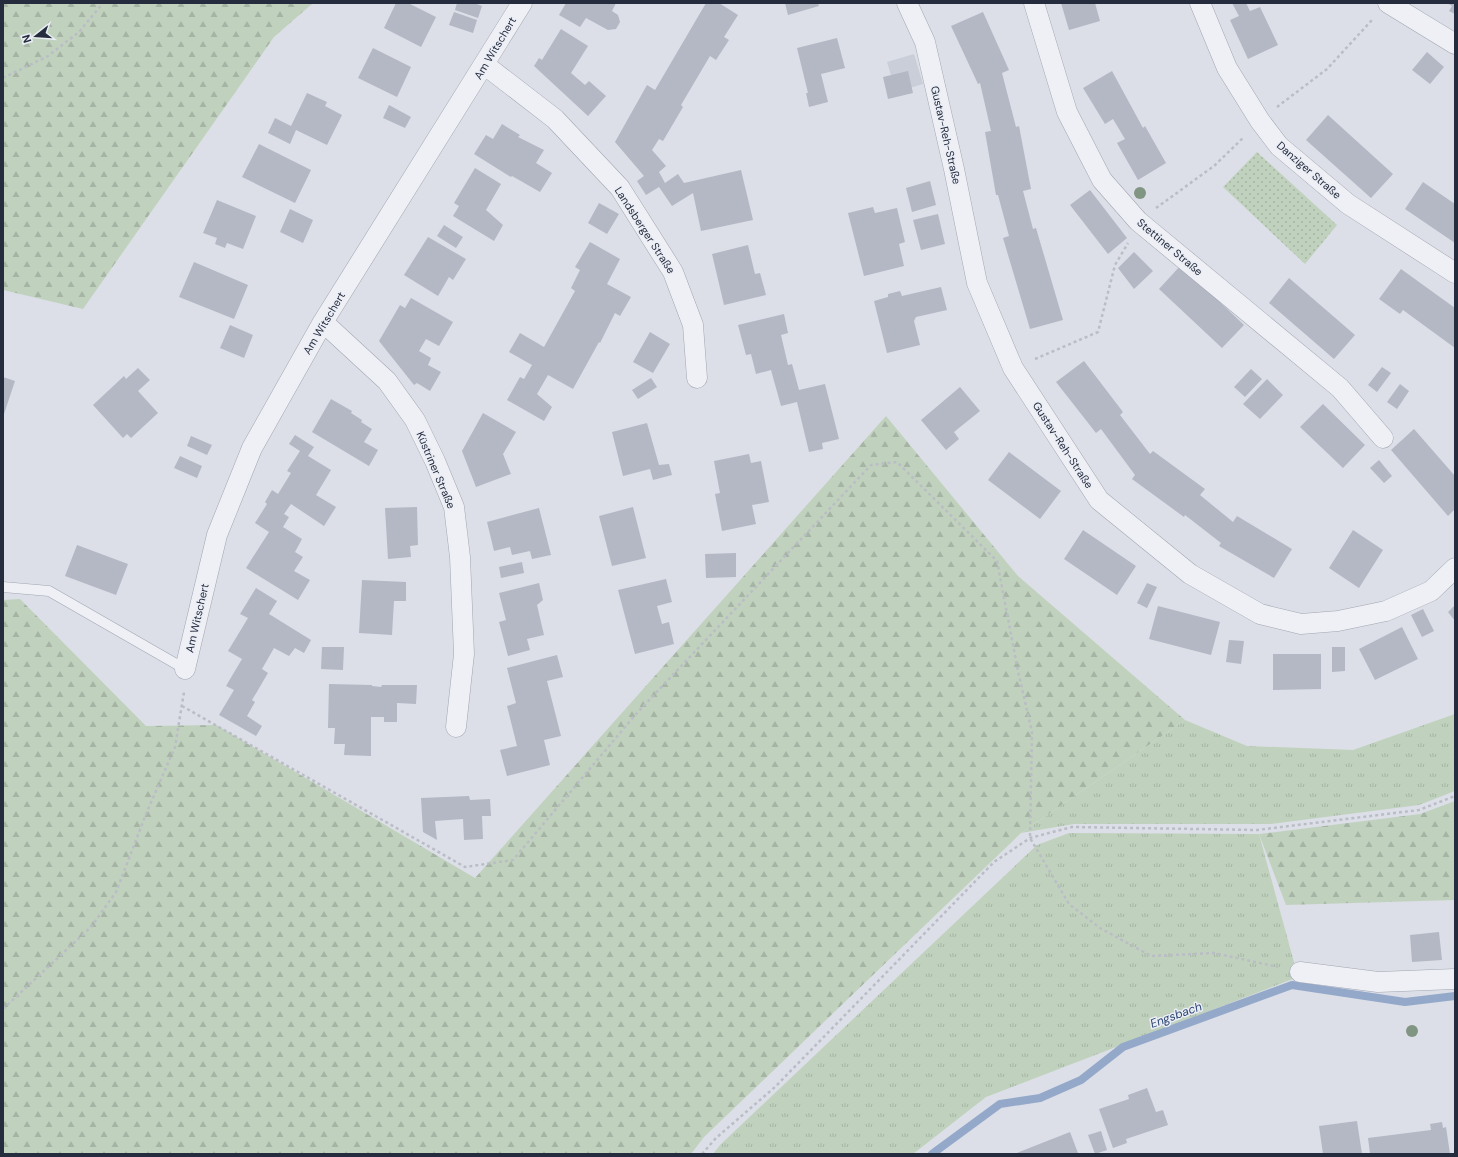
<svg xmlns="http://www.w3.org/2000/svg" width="1458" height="1157" font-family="'DM Sans',sans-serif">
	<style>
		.built { fill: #caced9 }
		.grass { fill: url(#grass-tufts) }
		.forest { fill: url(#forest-firs) }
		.park { fill: url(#park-dots) }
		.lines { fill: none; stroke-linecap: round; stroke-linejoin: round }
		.stream { stroke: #94a9ca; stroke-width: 8 }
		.building { fill: #b3b8c4 }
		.service-casing { stroke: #a1a6b1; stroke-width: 11 }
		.minor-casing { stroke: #a1a6b1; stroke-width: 21 }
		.path { stroke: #babdc5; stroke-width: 2.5; stroke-dasharray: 3 3; stroke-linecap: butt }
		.service { stroke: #eff0f5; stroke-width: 10 }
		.minor { stroke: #eff0f5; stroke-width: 20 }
		.tree { fill: #809683 }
		.labels { text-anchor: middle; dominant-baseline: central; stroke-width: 3; stroke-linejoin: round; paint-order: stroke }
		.street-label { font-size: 11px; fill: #252c3e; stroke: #ebeef5 }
		.water-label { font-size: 12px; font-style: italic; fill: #2d4674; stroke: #ebeef5 }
	</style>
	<defs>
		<pattern id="grass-tufts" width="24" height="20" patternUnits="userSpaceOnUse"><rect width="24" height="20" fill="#c0d2bd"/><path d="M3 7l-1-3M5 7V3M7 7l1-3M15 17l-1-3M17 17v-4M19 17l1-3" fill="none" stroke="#a5b4a4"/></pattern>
		<pattern id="forest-firs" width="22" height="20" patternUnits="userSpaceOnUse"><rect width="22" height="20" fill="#c0d2bd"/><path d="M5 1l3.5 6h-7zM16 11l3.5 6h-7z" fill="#a5b4a4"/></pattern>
		<pattern id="park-dots" width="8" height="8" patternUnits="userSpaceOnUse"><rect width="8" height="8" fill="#c0d2bd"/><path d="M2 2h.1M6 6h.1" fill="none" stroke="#a5b4a4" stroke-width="1.8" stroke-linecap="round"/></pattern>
	</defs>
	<rect width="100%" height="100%" fill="#dcdfe7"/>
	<path class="built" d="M914,54l9,30 -27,8 -9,-30z"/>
	<path class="grass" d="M1455,714v77l-36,14 -148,19h-197l-53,9 164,-113 62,26 106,4z
		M1069,833l190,1 39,143 -312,120 -73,57h-200l7,-9 317,-300z"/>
	<path class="forest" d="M3,3h310l-39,34 -191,272 -80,-19z
		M886,416l132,160 167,144 -164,113 -317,304 -13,17h-688v-554l17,-1 126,127 70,-1 259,153z
		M1455,801v99l-169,5 -27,-71 161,-20z"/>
	<path class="park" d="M1257,152l80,73 -32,39 -82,-77z"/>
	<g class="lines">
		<path class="stream" d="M932,1154l68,-50 40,-6 41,-18 42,-33 169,-62 113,17 50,-6"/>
	</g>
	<path class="building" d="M396,3h12l28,14 -15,30 -37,-19z
		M457,3h17l8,3 -4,12 -23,-8z
		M566,3h50l-4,8 6,4 2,7 -4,7 -8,1 -22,-12 -6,9 -21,-12z
		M706,3h13l19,12 -14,22 5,3 -13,20 -6,-4 -29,49 2,2 -20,34 -4,-2 -7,11 14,16 -7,6 6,11 13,-9 6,9 57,-13 12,50 -52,11 -8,-38 -21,13 -13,-19 -13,8 -9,-14 7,-5 -29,-34 32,-57 8,5z
		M785,3h33l1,3 -31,9z
		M1061,3h34l5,18 -31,9z
		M1232,3h14l4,8 10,-4 18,38 -30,14 -18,-39 9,-4z
		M1447,3h8v11l-6,-3 3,-5z
		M454,12l23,8 -4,13 -24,-8z
		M983,12l26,58 -7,3 14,54 3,-1 12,63 -8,2 10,38 3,-1 27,92 -33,9 -27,-91 6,-2 -11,-41h-2l-11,-63 6,-1 -11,-48 -2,1 -27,-58z
		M561,29l27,17 -17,27 14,12 4,-4 17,15 -18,20 -54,-50 5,-8 3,2z
		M837,38l8,30 -24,6 7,28 -19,5 -3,-14h2l-11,-45z
		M373,48l38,19 -14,30 -39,-19z
		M1427,52l17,15 -14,17 -18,-14z
		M908,71l5,22 -25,6 -5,-22z
		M1112,71l31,57 2,-2 21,37 -28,17 -21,-37 8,-4 -12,-20 -8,5 -22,-36z
		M307,93l20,9 -2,4 17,9 -15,30 -31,-15 -6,14 -22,-11 7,-15 16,8z
		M389,105l22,12 -6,11 -22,-10z
		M1328,115l65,59 -22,24 -65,-58z
		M502,124l18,11 -2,2 26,13 -8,13 16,10 -12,19 -28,-16 -1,1 -37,-23 12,-19 7,4z
		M259,144l52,26 -16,33 -53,-26z
		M475,168l26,16 -15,26 17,15 -9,16 -41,-25 6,-10 -5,-3z
		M930,181l6,24 -24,7 -6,-24z
		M1423,182l32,22v39l-50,-34z
		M1090,190l37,48 -19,16 -38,-49z
		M217,200l39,16 -13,33 -16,-6 -2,5 -10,-4 2,-6 -14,-5z
		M599,203l20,11 -12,20 -19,-11z
		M873,207l2,6 22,-5 8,34 -6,2 5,22 -40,10 -16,-63z
		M290,209l23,11 -10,23 -23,-11z
		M938,214l7,30 -24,6 -8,-30z
		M444,225l19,12 -7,11 -19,-12z
		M428,237l38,22 -13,21 -4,-3 -11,19 -34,-21z
		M590,242l30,17 -13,25 24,13 -11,19 -5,-3 -15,30 -1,-1 -26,47 -25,-14 -11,19 15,13 -8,14 -37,-21 13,-23 4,2 8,-14 -23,-13 11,-19 24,14 31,-56 -4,-3 9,-18 -5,-3z
		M748,245l7,29 5,-1 6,22 -42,10 -12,-51z
		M1134,252l19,19 -19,18 -16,-21z
		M194,262l54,23 -14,34 -55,-22z
		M1181,265l63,60 -22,23 -63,-59z
		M1401,269l54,39v40l-52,-38 -3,4 -21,-15z
		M1289,278l66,57 -21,24 -65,-56z
		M941,287l6,23 -31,7 -2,4 6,24 -33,8 -13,-52 14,-4v-3l12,-3 2,5z
		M411,298l42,24 -14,24 -13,-7 -7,12 12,7 -3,7 13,7 -11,19 -13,-8 -3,2 -35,-44 21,-36 5,3z
		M784,314l4,19 -7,2 7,30 4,-1 7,26 26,-6 14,55 -17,4 1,6 -14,3 -12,-50 -16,4 -10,-36 -15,4 -5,-20 -5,1 -8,-30z
		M230,325l23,10 -9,23 -24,-10z
		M650,332l20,12 -17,29 -20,-11z
		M1084,361l39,51 -3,3 30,39 3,-3 52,38 -5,6 33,27 4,-6 55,33 -18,29 -55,-32 2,-3 -36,-28 -1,2 -52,-38 3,-4 -34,-46 -5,4 -40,-51z
		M1382,367l9,6 -14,19 -9,-7z
		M138,368l12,12 -12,11 20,22 -27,25 -4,-4 -4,4 -30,-33 31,-29 2,3z
		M1251,369l11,10 -17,18 -11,-10z
		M3,377l12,4 -11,33h-1z
		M651,378l6,9 -19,12 -6,-9z
		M1267,379l16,16 -23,24 -17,-15z
		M1400,384l9,7 -12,18 -10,-7z
		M960,387l20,24 -26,21 5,7 -13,11 -25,-30z
		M331,399l21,12 -1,2 11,7 -1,2 11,7 -8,13 14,8 -9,16 -57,-34z
		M1323,404l42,41 -22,23 -43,-41z
		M483,413l33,19 -13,22 8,20 -35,13 -14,-36z
		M647,423l12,42 10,-1 3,11 -19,5 -3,-11 -27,7 -11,-44z
		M1414,429l41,47v33l-7,7 -57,-66z
		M295,435l19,12 -6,9 23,14 -15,25 20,12 -12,19 -33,-22 -7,10 5,3 -6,10 19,12 -7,13 8,5 -9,14 16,9 -12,20 -52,-32 23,-36 -14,-9 12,-19 -2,-2 7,-12 6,4 13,-21 -4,-2 13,-20 -11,-7z
		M191,436l21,9 -5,10 -20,-9z
		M1009,452l52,39 -21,28 -52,-39z
		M749,454l2,9 10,-2 8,41 -17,3 4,19 -34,7 -7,-37 5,-1 -6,-32z
		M180,456l22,10 -5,12 -23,-10z
		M1379,460l13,16 -8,7 -14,-15z
		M417,507l1,38 -8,1 1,11 -23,2 -3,-51z
		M633,507l13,51 -34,8 -13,-50z
		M539,508l12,47 -19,4 -2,-8 -18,4 -2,-8 -16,4 -7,-29z
		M1083,530l53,36 -19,29 -53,-36z
		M1353,530l30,20 -24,38 -30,-20z
		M77,545l51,19 -12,31 -51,-19z
		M736,553v24l-30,1 -1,-24z
		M522,562l2,11 -23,5 -2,-11z
		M666,579l6,23 -15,4 5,18 7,-2 5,22 -39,10 -17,-64z
		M362,580l44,2v19h-12l-2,34 -33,-2z
		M539,583l4,17 -6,5 7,30 -17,4 3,11 -22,6 -9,-34 7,-2 -7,-27z
		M1147,583l10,4 -10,21 -10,-5z
		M256,588l21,13 -8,13 42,26 -7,13 -9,-5 -6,8 -15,-8 -12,21 6,4 -16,27 3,2 -8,14 15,10 -6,10 -37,-21 15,-25 -8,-4 16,-27 -14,-8 20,-33 -8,-4z
		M1455,605v16l-7,-9z
		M1158,606l62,16 -9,33 -62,-16z
		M1423,609l11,22 -12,6 -11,-22z
		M1402,627l16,32 -43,21 -16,-31z
		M1229,640l15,1 -3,23 -15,-2z
		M322,647h22l-1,23 -22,-1z
		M1332,647h13v24l-13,1z
		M1273,654h48v35l-48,1z
		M557,655l6,22 -16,4 14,55 -17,4 6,25 -43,11 -7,-26 17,-4 -10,-40 9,-3 -9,-35z
		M329,684l43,1v1l9,1 1,-2h35l-1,19 -19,-1v19h-13v-5h-13v39l-27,-1 1,-11h-11l1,-16h-7z
		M469,796l1,4 20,-1 1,17h-9l1,23 -19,1 -1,-21 -28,2 2,19 -14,-8 -2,-34z
		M1439,932l3,28 -30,2 -2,-27z
		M1147,1088l9,24 7,-2 5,15 -42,14 1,4 -14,5 -14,-39 30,-10 -1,-4z
		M1357,1121l5,33h-39l-4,-28z
		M1442,1122l1,6 3,-1 4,27h-80l-2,-16 63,-8 -1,-6z
		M1101,1131l6,19 -12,4 -7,-19z
		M1070,1132l8,21 -64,1z"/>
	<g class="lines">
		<g class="service-casing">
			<path id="service" d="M3,587l46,4 136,78"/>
		</g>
		<g class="minor-casing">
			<path id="minor" d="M907,3l18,39 29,127 23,114 36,85 86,132 91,74 70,40 41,10 37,-3 48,-10 45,-20 24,-23
				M1034,3l33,109 35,68 36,41 202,167 43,50
				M1200,3l27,65 33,53 19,25 69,58 107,69
				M1388,3l67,41
				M485,65l70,54 65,69 53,84 20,53 4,53
				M323,322l64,59 28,39 20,41 19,46 6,50 4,97 -8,73
				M185,669l32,-134 35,-87 71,-126 199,-319
				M1300,972l78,10 77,-3"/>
		</g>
		<path class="path" d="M3,78l45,-22 31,-24 24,-29
			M1277,107l50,-38 45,-49
			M1156,208l58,-42 30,-29
			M1035,359l63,-27 17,-67 13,-22
			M182,706l283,161 48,-7 123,-146 235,-249 26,-3 100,99 21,110 14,61 -2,106 39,66 31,24 51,28 63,-3 64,14
			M3,1009l88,-82 25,-35 30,-78 29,-67 9,-55
			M702,1154l14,-16 59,-51 219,-225 36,-24 42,-11 185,3 162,-20 36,-14"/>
		<use href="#service" class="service"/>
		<use href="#minor" class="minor"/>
	</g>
	<g class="tree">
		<circle cx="1140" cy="193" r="6"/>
		<circle cx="1412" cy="1031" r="6"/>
	</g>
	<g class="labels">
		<g class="street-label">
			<text transform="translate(495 48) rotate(-59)">Am Witschert</text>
			<text transform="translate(946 135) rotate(77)">Gustav-Reh-Straße</text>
			<text transform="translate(1309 170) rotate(41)">Danziger Straße</text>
			<text transform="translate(645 230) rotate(57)">Landsberger Straße</text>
			<text transform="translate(1170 247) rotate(40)">Stettiner Straße</text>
			<text transform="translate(324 323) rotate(-59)">Am Witschert</text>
			<text transform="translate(1063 445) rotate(57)">Gustav-Reh-Straße</text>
			<text transform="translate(436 470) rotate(67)">Küstriner Straße</text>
			<text transform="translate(197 618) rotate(-77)">Am Witschert</text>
		</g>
		<g class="water-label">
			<text transform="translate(1176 1015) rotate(-20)">Engsbach</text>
		</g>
	</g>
	<rect width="1458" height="1157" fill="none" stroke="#252c3e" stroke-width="8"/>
	<g transform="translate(36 36) rotate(253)" stroke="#ebeef5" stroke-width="3" paint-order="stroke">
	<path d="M0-3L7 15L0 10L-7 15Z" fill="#252c3e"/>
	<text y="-6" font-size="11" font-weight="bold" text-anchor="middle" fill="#252c3e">N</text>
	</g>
</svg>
